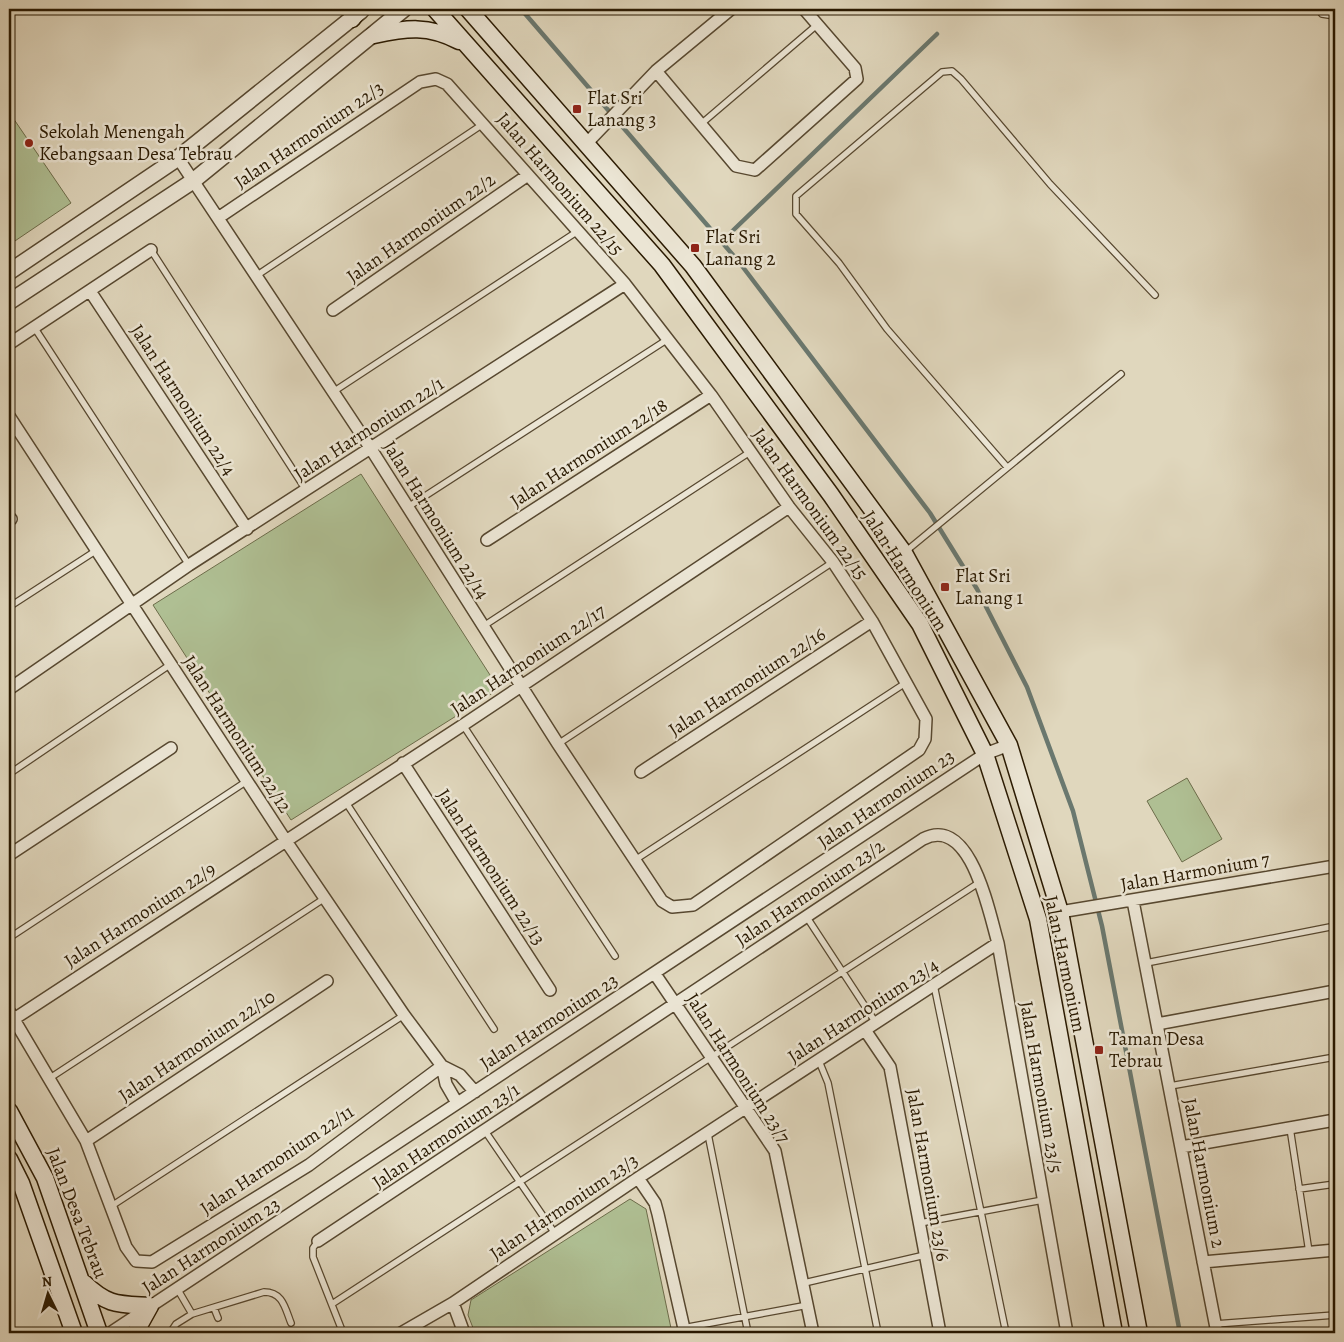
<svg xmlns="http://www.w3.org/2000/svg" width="1344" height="1342" font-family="Alegreya,serif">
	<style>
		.park { fill: #afbf93; stroke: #6c6c4a }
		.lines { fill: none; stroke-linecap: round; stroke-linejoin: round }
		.stream { stroke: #6a786f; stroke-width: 4.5 }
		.service-casing { stroke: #574830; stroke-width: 8 }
		.pedestrian-casing { stroke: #574830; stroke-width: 11 }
		.minor-casing { stroke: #574830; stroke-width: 14 }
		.tertiary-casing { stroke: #574830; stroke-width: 18 }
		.secondary-casing { stroke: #291901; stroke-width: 19 }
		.service { stroke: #ebe5d4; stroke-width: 5.5 }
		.pedestrian { stroke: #ebe5d4; stroke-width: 9 }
		.minor { stroke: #ebe5d4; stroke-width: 11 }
		.tertiary { stroke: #ebe5d4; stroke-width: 15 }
		.secondary { stroke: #ebe5d4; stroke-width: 16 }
		.poi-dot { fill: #8f2418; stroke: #ebe5d4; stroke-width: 2 }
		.labels { text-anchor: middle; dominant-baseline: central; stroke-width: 5; stroke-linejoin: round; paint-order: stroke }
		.poi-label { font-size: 19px; fill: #291901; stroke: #ebe5d4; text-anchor: start }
		.street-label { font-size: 19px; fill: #291901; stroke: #ebe5d4 }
	</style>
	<rect width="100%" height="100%" fill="#e0d7bd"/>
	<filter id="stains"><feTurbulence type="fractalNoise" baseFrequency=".004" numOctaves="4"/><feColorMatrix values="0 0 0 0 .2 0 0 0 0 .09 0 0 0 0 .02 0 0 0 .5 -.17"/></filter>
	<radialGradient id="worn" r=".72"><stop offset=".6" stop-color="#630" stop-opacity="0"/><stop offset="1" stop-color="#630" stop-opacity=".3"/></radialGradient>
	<path class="park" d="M9,112l62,91 -62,42z
		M361,474l138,215 -208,131 -138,-215z
		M1187,778l35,61 -40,23 -35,-61z
		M630,1199l16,10 26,124h-197l-7,-18 3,-15z"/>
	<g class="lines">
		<path class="stream" d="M521,9l218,253 191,251 47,76 50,98 46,124 29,115 78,407
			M721,242l216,-208"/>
		<g class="service-casing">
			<path id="service" d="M1318,9l4,5 13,2
				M701,124l117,-100
				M151,250l155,240
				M256,276l227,-152
				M34,327l155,238
				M333,392l245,-161
				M9,437l9,-7
				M1007,467l-120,-138 -48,-66 -43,-49v-18l146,-124 10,-1 9,8 89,105 105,111
				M408,507l260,-168
				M905,552l216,-178
				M9,607l88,-57
				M482,627l268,-175
				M463,725l152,231
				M558,744l275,-182
				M9,774l162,-110
				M345,801l149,228
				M635,860l272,-178
				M806,916l70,107
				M9,938l238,-157
				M1146,963l189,-37
				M934,985l72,348
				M819,1061l9,22 50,250
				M50,1078l275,-180
				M1170,1086l165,-29
				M1290,1128l19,124
				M485,1131l71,104
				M708,1134l40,199
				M1299,1189l36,-5
				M110,1207l294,-192
				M920,1223l123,-23
				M318,1241l-5,7v9l30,76
				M804,1283l121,-28
				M332,1304l648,-422
				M214,1308l4,10
				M192,1314l72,-22c19,0 21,16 27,31
				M1215,1324l120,-9
				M683,1328l125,-23
				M170,1333l6,-9 16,-10 -14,-24"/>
		</g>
		<g class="pedestrian-casing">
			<path id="pedestrian" d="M9,1204v2"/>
		</g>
		<g class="minor-casing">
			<path id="minor" d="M656,71l80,95 19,4 102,-91 -2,-11 -51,-59
				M587,143l69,-72 75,-62
				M178,158l193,291 187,295 104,157 10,6 21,-2 226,-155 6,-11 1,-20 -54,-98 -39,-59 -44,-55 -78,-112 -86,-111 -178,-200 -11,-5 -16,3 -202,136
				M90,291l157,238
				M333,310l195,-135
				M9,344l142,-94
				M9,416l277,425 118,174 38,51 4,18 11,19
				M9,520l2,-1
				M487,540l224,-145
				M9,689l180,-124 436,-281
				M403,763l147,227
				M641,772l231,-151
				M9,855l162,-107
				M1133,901l84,432
				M1060,912l275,-46
				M655,974l120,177 38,182
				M9,1011l77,130 40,106 10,14 16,1 157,-97 133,-99
				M14,1019l449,-294 326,-218
				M1157,1024l178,-33
				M865,1030l25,37 50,266
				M442,1066l18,9 15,17
				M86,1141l241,-160
				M1181,1147l154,-27
				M638,1178l17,25 3,11 27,119
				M318,1241l605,-402c48,-25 66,74 75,104l69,390
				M1203,1262l132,-12
				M453,1303l11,30
				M110,1333l875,-579 24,-9
				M401,1333l52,-30 185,-125 360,-235"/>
		</g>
		<g class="tertiary-casing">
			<path id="tertiary" d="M9,272l169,-114 183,-147
				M9,302l184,-121 211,-172"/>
		</g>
		<g class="secondary-casing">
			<path id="secondary" d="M435,9l227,256 169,230 89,129 65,130 53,165 76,414
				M468,9l225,257 211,287 105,192 51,167 79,421
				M352,19l7,-10
				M374,35c33,-7 54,-10 85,6
				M9,1111l36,67 54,155
				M9,1159l12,24 53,150
				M84,1283c24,23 34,21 66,23l-15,27"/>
		</g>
		<use href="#service" class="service"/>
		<use href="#pedestrian" class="pedestrian"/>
		<use href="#minor" class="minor"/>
		<use href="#tertiary" class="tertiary"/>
		<use href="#secondary" class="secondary"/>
	</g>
	<g class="poi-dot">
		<rect x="572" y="104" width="10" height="10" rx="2.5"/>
		<circle cx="29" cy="143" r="5"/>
		<rect x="690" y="243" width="10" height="10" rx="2.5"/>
		<rect x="940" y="582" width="10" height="10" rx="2.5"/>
		<rect x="1094" y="1045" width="10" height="10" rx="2.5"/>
	</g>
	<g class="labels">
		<g class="poi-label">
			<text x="587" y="98">Flat Sri<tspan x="587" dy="22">Lanang 3</tspan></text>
			<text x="39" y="132">Sekolah Menengah<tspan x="39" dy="22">Kebangsaan Desa Tebrau</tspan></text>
			<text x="705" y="237">Flat Sri<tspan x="705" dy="22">Lanang 2</tspan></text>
			<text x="955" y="576">Flat Sri<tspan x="955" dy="22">Lanang 1</tspan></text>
			<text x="1109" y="1039">Taman Desa<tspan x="1109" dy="22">Tebrau</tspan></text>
		</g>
		<g class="street-label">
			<text transform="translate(309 135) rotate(-34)">Jalan Harmonium 22/3</text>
			<text transform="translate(560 184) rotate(49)">Jalan Harmonium 22/15</text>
			<text transform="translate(421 228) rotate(-35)">Jalan Harmonium 22/2</text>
			<text transform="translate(183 400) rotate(57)">Jalan Harmonium 22/4</text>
			<text transform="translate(369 429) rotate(-33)">Jalan Harmonium 22/1</text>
			<text transform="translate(589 453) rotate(-33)">Jalan Harmonium 22/18</text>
			<text transform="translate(810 504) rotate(54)">Jalan Harmonium 22/15</text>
			<text transform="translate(436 520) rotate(58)">Jalan Harmonium 22/14</text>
			<text transform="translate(905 571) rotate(57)">Jalan Harmonium</text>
			<text transform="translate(528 660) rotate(-34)">Jalan Harmonium 22/17</text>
			<text transform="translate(747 682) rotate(-33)">Jalan Harmonium 22/16</text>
			<text transform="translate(237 734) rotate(57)">Jalan Harmonium 22/12</text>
			<text transform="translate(886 799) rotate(-34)">Jalan Harmonium 23</text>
			<text transform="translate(491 867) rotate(57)">Jalan Harmonium 22/13</text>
			<text transform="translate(1195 872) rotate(-10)">Jalan Harmonium 7</text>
			<text transform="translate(810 893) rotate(-34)">Jalan Harmonium 23/2</text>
			<text transform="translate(140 915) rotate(-33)">Jalan Harmonium 22/9</text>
			<text transform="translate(1065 964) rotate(78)">Jalan Harmonium</text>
			<text transform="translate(863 1011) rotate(-33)">Jalan Harmonium 23/4</text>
			<text transform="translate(549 1022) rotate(-33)">Jalan Harmonium 23</text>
			<text transform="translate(197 1046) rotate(-34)">Jalan Harmonium 22/10</text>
			<text transform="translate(738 1068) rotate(57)">Jalan Harmonium 23/7</text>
			<text transform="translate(1041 1087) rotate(80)">Jalan Harmonium 23/5</text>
			<text transform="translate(446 1136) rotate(-34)">Jalan Harmonium 23/1</text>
			<text transform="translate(277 1160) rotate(-34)">Jalan Harmonium 22/11</text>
			<text transform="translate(1204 1173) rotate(79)">Jalan Harmonium 2</text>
			<text transform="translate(928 1175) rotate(80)">Jalan Harmonium 23/6</text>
			<text transform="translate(564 1207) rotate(-34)">Jalan Harmonium 23/3</text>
			<text transform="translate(77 1213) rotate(69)">Jalan Desa Tebrau</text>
			<text transform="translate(211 1246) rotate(-33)">Jalan Harmonium 23</text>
		</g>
	</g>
	<rect width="1344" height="1342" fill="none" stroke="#e0d7bd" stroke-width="30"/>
	<rect x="10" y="10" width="1324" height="1322" fill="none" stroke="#291901" stroke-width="2.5"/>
	<rect x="15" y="15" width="1314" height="1312" fill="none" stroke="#291901"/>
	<g transform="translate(48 1294) rotate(355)" stroke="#ebe5d4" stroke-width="4" paint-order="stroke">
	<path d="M0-4L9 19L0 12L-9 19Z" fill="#291901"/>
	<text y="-8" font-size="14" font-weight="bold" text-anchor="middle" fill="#291901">N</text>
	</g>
	<rect width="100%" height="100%" filter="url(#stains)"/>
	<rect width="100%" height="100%" fill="url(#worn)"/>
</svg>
